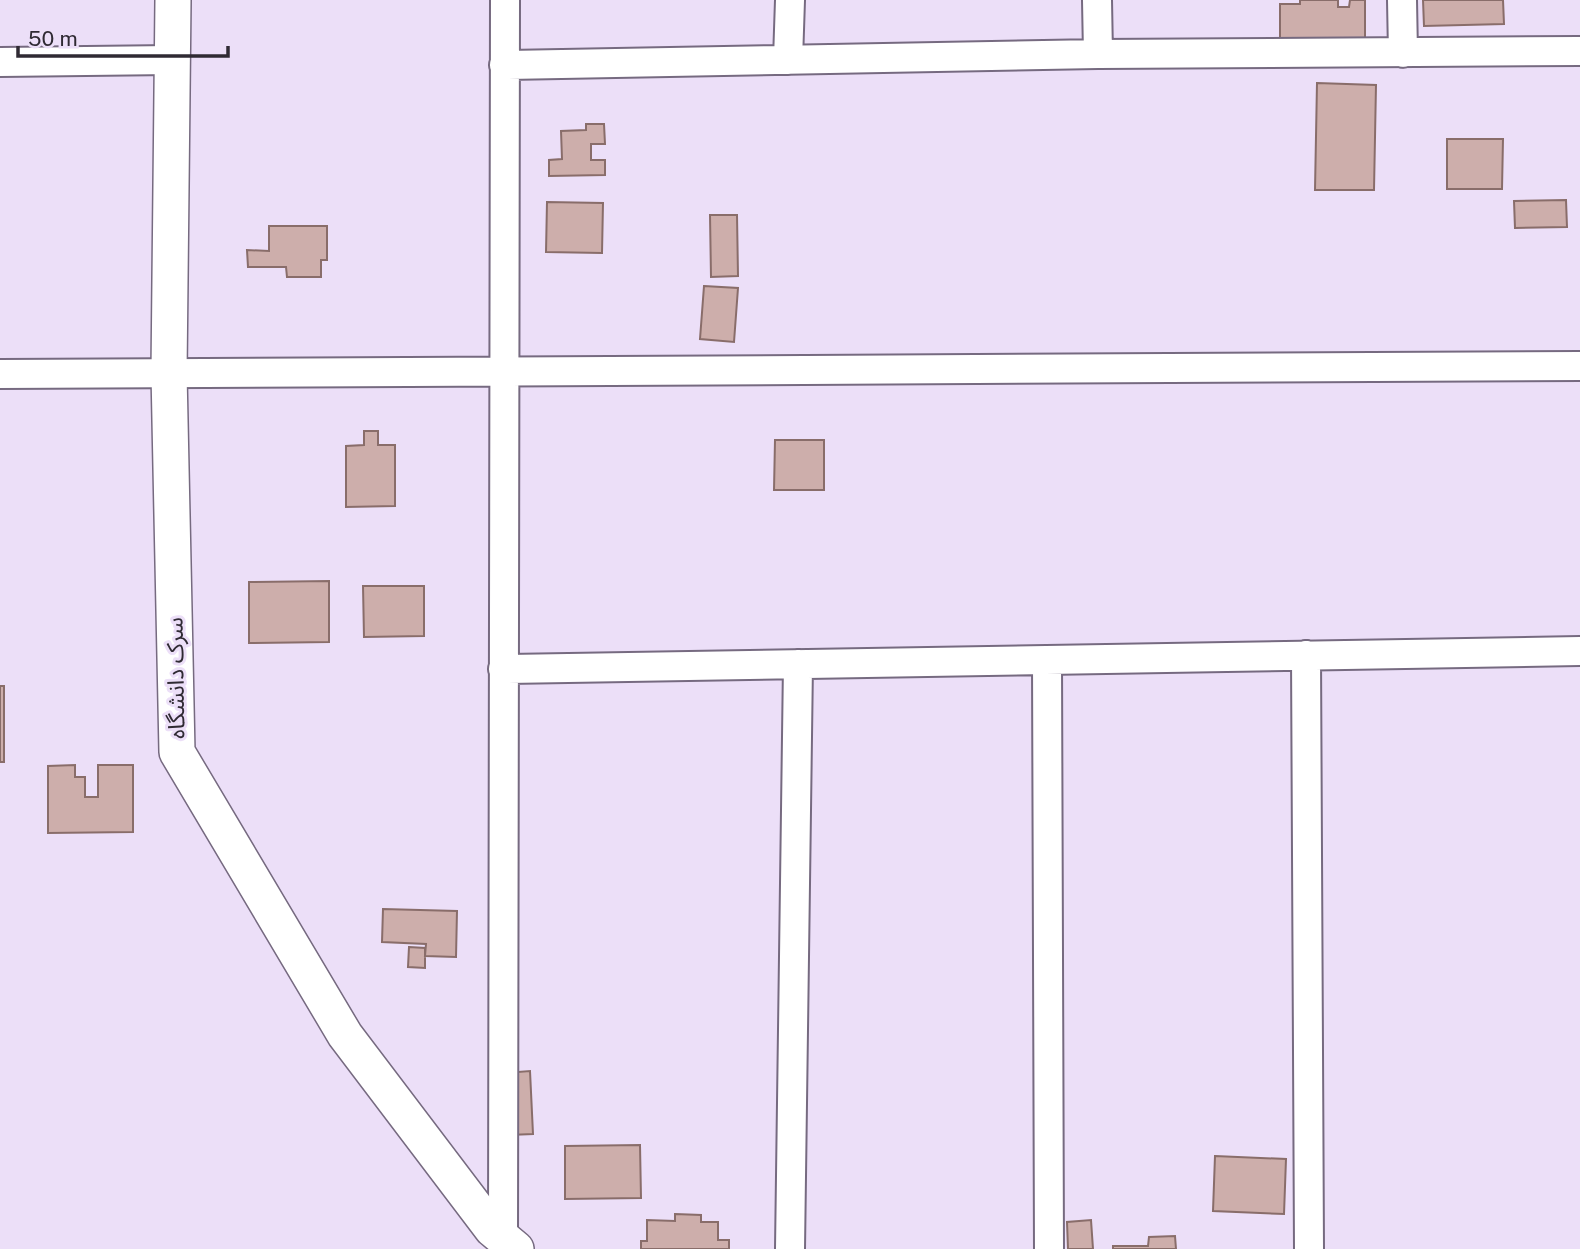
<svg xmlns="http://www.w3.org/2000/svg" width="1580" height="1249" font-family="'Public Sans','Noto Sans Arabic',sans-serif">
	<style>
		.building { fill: #cdaeab; stroke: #896d6a; stroke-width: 2 }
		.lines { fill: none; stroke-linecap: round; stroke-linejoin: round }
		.minor-casing { stroke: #766a80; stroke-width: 32 }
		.tertiary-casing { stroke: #766a80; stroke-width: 38 }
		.minor { stroke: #fff; stroke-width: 28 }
		.tertiary { stroke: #fff; stroke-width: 35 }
		.labels { text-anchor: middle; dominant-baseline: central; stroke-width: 6; stroke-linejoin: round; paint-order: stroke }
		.street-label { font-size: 23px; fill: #2f2a33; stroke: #ecdff8 }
	</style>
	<rect width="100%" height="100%" fill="#ecdff8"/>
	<path class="building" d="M1300,0h38v7h11l1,-7h15v40l-85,-1v-35h20z
		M1423,0h80l1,24 -80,2z
		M1317,83l59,2 -2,105h-59z
		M586,124h18l1,20h-14v16h14v15l-56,1v-16l13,-1 -1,-28 25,-1z
		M1447,139h56l-1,50h-55z
		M1566,200l1,27 -52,1 -1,-27z
		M547,202l56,1 -1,50 -56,-1z
		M710,215h27l1,61 -27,1z
		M269,226h58v34h-6v17h-34l-1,-10h-38l-1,-17 22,1z
		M704,286l34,2 -4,54 -34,-3z
		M364,431h14v14h17v61l-49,1v-61l18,-1z
		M775,440h49v50h-50z
		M329,581v61l-80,1v-61z
		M363,586h61v50l-60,1z
		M0,686h4v76h-4z
		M75,765v12h10v20h13v-32h35v67l-85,1v-67z
		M383,909l74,2 -1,46 -31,-1 1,-12 -44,-2z
		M409,947l16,1v20l-17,-1z
		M530,1071l3,63 -24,1 -3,-62z
		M640,1145l1,53 -76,1v-53z
		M1215,1156l71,3 -2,55 -71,-3z
		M675,1214l26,1v7h17v18h11v9h-88v-8h6v-21l28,1z
		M1091,1220l2,29h-25l-1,-27z
		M1175,1236l1,13h-63v-3h35l1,-9z"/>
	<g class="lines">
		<g class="minor-casing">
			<path id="minor" d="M1097,0l1,54
				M1402,0l1,53
				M788,60l2,-60
				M0,62l172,-2
				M504,65l594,-11 482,-3
				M0,374l1580,-8
				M1306,655l3,594
				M1047,660l2,589
				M503,669l1077,-18
				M503,1237l2,-1237
				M790,1249l8,-585"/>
		</g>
		<g class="tertiary-casing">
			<path id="tertiary" d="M173,0l-4,373 8,379 168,283 147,194 24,20"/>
		</g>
		<use href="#minor" class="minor"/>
		<use href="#tertiary" class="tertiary"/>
	</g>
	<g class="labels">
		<g class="street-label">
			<text transform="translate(175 678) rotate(-91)">سرک دانشگاه</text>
		</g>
	</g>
	<path d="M18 46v10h210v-10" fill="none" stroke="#2f2a33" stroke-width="3.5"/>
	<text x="28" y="46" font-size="21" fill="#2f2a33" stroke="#ecdff8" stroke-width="5" paint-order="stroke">50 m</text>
</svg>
